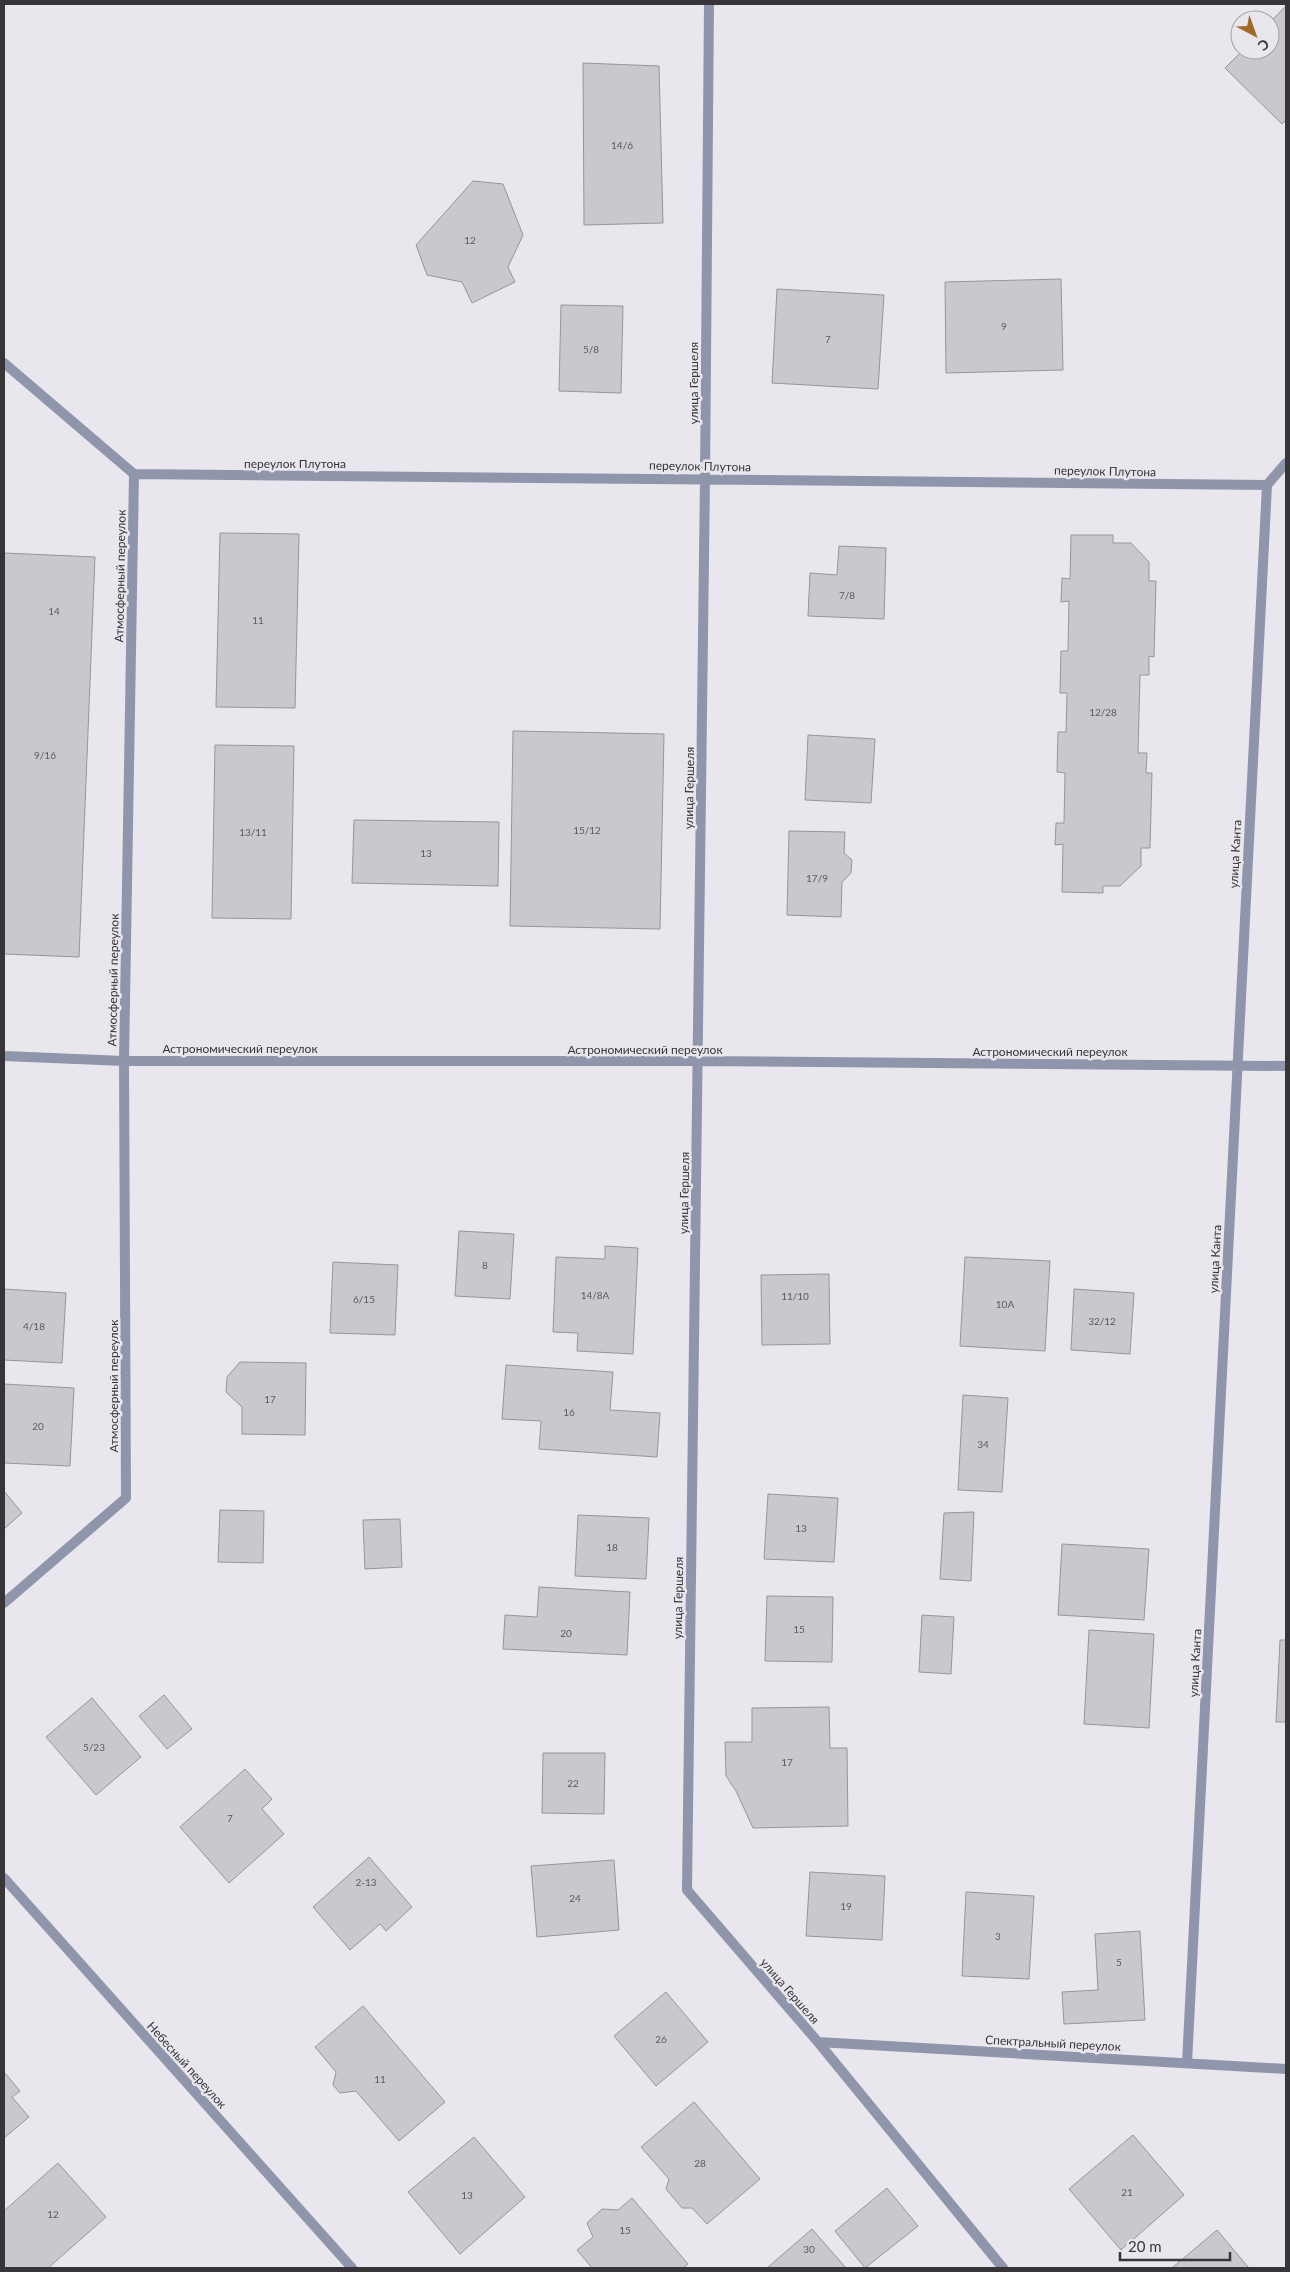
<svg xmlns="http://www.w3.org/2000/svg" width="1290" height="2272" font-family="Lato,sans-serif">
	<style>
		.building { fill: #cac8cf; stroke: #97959c }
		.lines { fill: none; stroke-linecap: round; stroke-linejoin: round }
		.minor { stroke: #8f95aa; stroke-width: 10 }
		.labels { text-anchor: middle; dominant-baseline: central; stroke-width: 5; stroke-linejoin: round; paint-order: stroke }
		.number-label { font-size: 10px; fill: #5c5a5e }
		.street-label { font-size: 12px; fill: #373538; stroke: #e9e6ee }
	</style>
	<rect width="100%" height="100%" fill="#e9e6ee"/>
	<path class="building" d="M1286,6v114l-4,4 -57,-56 18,-18h27v-28z
		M583,63l76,3 4,157 -79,2z
		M473,181l30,3 20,51 -15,32 7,15 -43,21 -10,-21 -35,-7 -11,-30z
		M1061,279l2,91 -117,3 -1,-91z
		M777,289l107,6 -6,94 -106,-6z
		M561,305l62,1 -2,87 -62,-2z
		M220,533l79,1 -4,174 -79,-1z
		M1071,535h42v8h18l18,19v19h7l-2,76 -5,-1v19h-9l-2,78h9l-1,20h6l-2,75h-9v18l-21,20h-17v7l-41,-1 1,-48 -8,1 1,-22h8l1,-50 -8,-1 1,-40h8l1,-39h-7l1,-42h7l1,-50 -8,1 1,-24 8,1z
		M839,546l47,2 -2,71 -76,-3 2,-43 27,2z
		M4,553l91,4 -16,400 -75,-3z
		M513,731l151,3 -4,195 -150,-3z
		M808,735l67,4 -4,64 -66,-3z
		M215,745l79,1 -3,173 -79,-1z
		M354,820l145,2 -1,64 -146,-3z
		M789,831l56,1 -1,21 8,7 -1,13 -9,9 -1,35 -54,-2z
		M459,1231l55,3 -4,65 -55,-3z
		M605,1246l33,2 -5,106 -56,-3 1,-18 -25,-1 3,-75 49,2z
		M965,1257l85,4 -5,90 -85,-5z
		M333,1262l65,3 -3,70 -65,-2z
		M829,1274l1,70 -68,1 -1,-70z
		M4,1289l62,4 -4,70 -58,-3z
		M1074,1289l60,4 -4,61 -59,-4z
		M240,1362l66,1 -1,72 -63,-1v-27l-16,-15 1,-15z
		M506,1365l107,7 -3,38 50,3 -3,44 -118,-8 2,-28 -39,-2z
		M4,1384l70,4 -4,78 -66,-3z
		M963,1395l45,3 -6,94 -44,-2z
		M4,1491l18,22 -18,16z
		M768,1494l70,4 -4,64 -70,-3z
		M220,1510l44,1 -1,52 -45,-1z
		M974,1512l-3,69 -31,-2 4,-66z
		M578,1515l71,3 -3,61 -71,-3z
		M400,1519l2,48 -37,2 -2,-49z
		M1062,1544l87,5 -5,71 -86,-5z
		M539,1587l91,5 -3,63 -124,-6 2,-34 32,2z
		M767,1596l66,1 -1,65 -67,-1z
		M922,1615l32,2 -3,57 -32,-2z
		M1089,1630l65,4 -5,94 -65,-4z
		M1280,1640h6v82h-10z
		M164,1695l28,34 -25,20 -28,-33z
		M92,1698l49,59 -45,38 -50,-58z
		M829,1707l1,41h17l1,78 -95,2 -17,-37 -10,-15 -1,-34h27v-34z
		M543,1753h62l-1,61 -62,-1z
		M245,1769l27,30 -10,10 22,25 -55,49 -49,-56z
		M369,1857l43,50 -26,24 -6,-7 -30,26 -37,-43z
		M614,1860l5,70 -82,7 -6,-71z
		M810,1872l75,4 -3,64 -76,-4z
		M966,1892l68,4 -5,83 -67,-3z
		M1140,1931l5,89 -81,4 -2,-32 36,-2 -3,-56z
		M666,1992l42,50 -52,44 -42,-50z
		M363,2006l82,96 -46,39 -43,-50 -16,2 -7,-8 3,-13 -21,-25z
		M4,2072l16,19 -8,6 17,20 -25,21z
		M694,2102l66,77 -53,45 -15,-16h-10l-16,-19 3,-10 -28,-32z
		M1133,2135l51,60 -63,55 -52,-61z
		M474,2137l51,60 -65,57 -52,-62z
		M58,2163l48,54 -58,51h-44v-57z
		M887,2188l31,38 -53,42 -30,-37z
		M632,2198l56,66 -5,4h-91l-15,-18 16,-13 -6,-14 15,-14 16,1z
		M812,2229l34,39h-79z
		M1217,2230l32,38h-77z"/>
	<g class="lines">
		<path class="minor" d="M709,4l-4,474 -18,1412 131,152 185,226
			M4,363l130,111 -10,587 2,437 -122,105
			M134,474l1133,11
			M4,1056l120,5h574l588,5
			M4,1878l348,390
			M818,2042l468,27
			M1187,2063l80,-1578 19,-22"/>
	</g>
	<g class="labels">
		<g class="number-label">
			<text x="622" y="145">14/6</text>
			<text x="470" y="240">12</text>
			<text x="1004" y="326">9</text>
			<text x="828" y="339">7</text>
			<text x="591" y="349">5/8</text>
			<text x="847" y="595">7/8</text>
			<text x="54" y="611">14</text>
			<text x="258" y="620">11</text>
			<text x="1103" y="712">12/28</text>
			<text x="45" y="755">9/16</text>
			<text x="587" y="830">15/12</text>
			<text x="253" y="832">13/11</text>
			<text x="426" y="853">13</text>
			<text x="817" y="878">17/9</text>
			<text x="485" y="1265">8</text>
			<text x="595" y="1295">14/8А</text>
			<text x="795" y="1296">11/10</text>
			<text x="364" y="1299">6/15</text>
			<text x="1005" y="1304">10А</text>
			<text x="1102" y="1321">32/12</text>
			<text x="34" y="1326">4/18</text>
			<text x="270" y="1399">17</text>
			<text x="569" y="1412">16</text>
			<text x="38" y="1426">20</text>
			<text x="983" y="1444">34</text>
			<text x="801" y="1528">13</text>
			<text x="612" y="1547">18</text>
			<text x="799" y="1629">15</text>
			<text x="566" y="1633">20</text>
			<text x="94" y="1747">5/23</text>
			<text x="787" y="1762">17</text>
			<text x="573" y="1783">22</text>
			<text x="230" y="1818">7</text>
			<text x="366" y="1882">2-13</text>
			<text x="575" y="1898">24</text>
			<text x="846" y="1906">19</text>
			<text x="998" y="1936">3</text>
			<text x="1119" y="1962">5</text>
			<text x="661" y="2039">26</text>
			<text x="380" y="2079">11</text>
			<text x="700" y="2163">28</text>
			<text x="1127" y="2192">21</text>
			<text x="467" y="2195">13</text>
			<text x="53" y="2214">12</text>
			<text x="625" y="2230">15</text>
			<text x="809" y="2249">30</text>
		</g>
		<g class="street-label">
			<text transform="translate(693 383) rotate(-90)">улица Гершеля</text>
			<text x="295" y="463">переулок Плутона</text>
			<text transform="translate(700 466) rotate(1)">переулок Плутона</text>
			<text transform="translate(1105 471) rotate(1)">переулок Плутона</text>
			<text transform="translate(120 576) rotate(-89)">Атмосферный переулок</text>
			<text transform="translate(689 788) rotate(-89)">улица Гершеля</text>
			<text transform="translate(1235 854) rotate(-87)">улица Канта</text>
			<text transform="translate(113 980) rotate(-89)">Атмосферный переулок</text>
			<text x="240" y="1048">Астрономический переулок</text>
			<text x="645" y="1049">Астрономический переулок</text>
			<text x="1050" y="1051">Астрономический переулок</text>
			<text transform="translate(684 1193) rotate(-89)">улица Гершеля</text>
			<text transform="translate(1215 1259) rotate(-87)">улица Канта</text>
			<text transform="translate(113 1386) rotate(-90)">Атмосферный переулок</text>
			<text transform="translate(678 1598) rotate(-89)">улица Гершеля</text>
			<text transform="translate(1195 1663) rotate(-87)">улица Канта</text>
			<text transform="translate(790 1991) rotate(49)">улица Гершеля</text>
			<text transform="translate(1053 2043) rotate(3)">Спектральный переулок</text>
			<text transform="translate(187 2065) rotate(48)">Небесный переулок</text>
		</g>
	</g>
	<rect width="1290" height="2272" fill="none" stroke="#373538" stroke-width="10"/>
	<g transform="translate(1255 35) rotate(139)"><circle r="24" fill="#e9e6ee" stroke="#a29fa5"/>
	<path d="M0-4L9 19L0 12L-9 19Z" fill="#a06b24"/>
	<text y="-8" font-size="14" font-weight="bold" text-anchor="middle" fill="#373538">С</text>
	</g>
	<path d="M1120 2252v8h110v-8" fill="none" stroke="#373538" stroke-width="2.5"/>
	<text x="1128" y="2252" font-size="15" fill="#373538" stroke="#e9e6ee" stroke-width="4" paint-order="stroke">20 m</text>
</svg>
